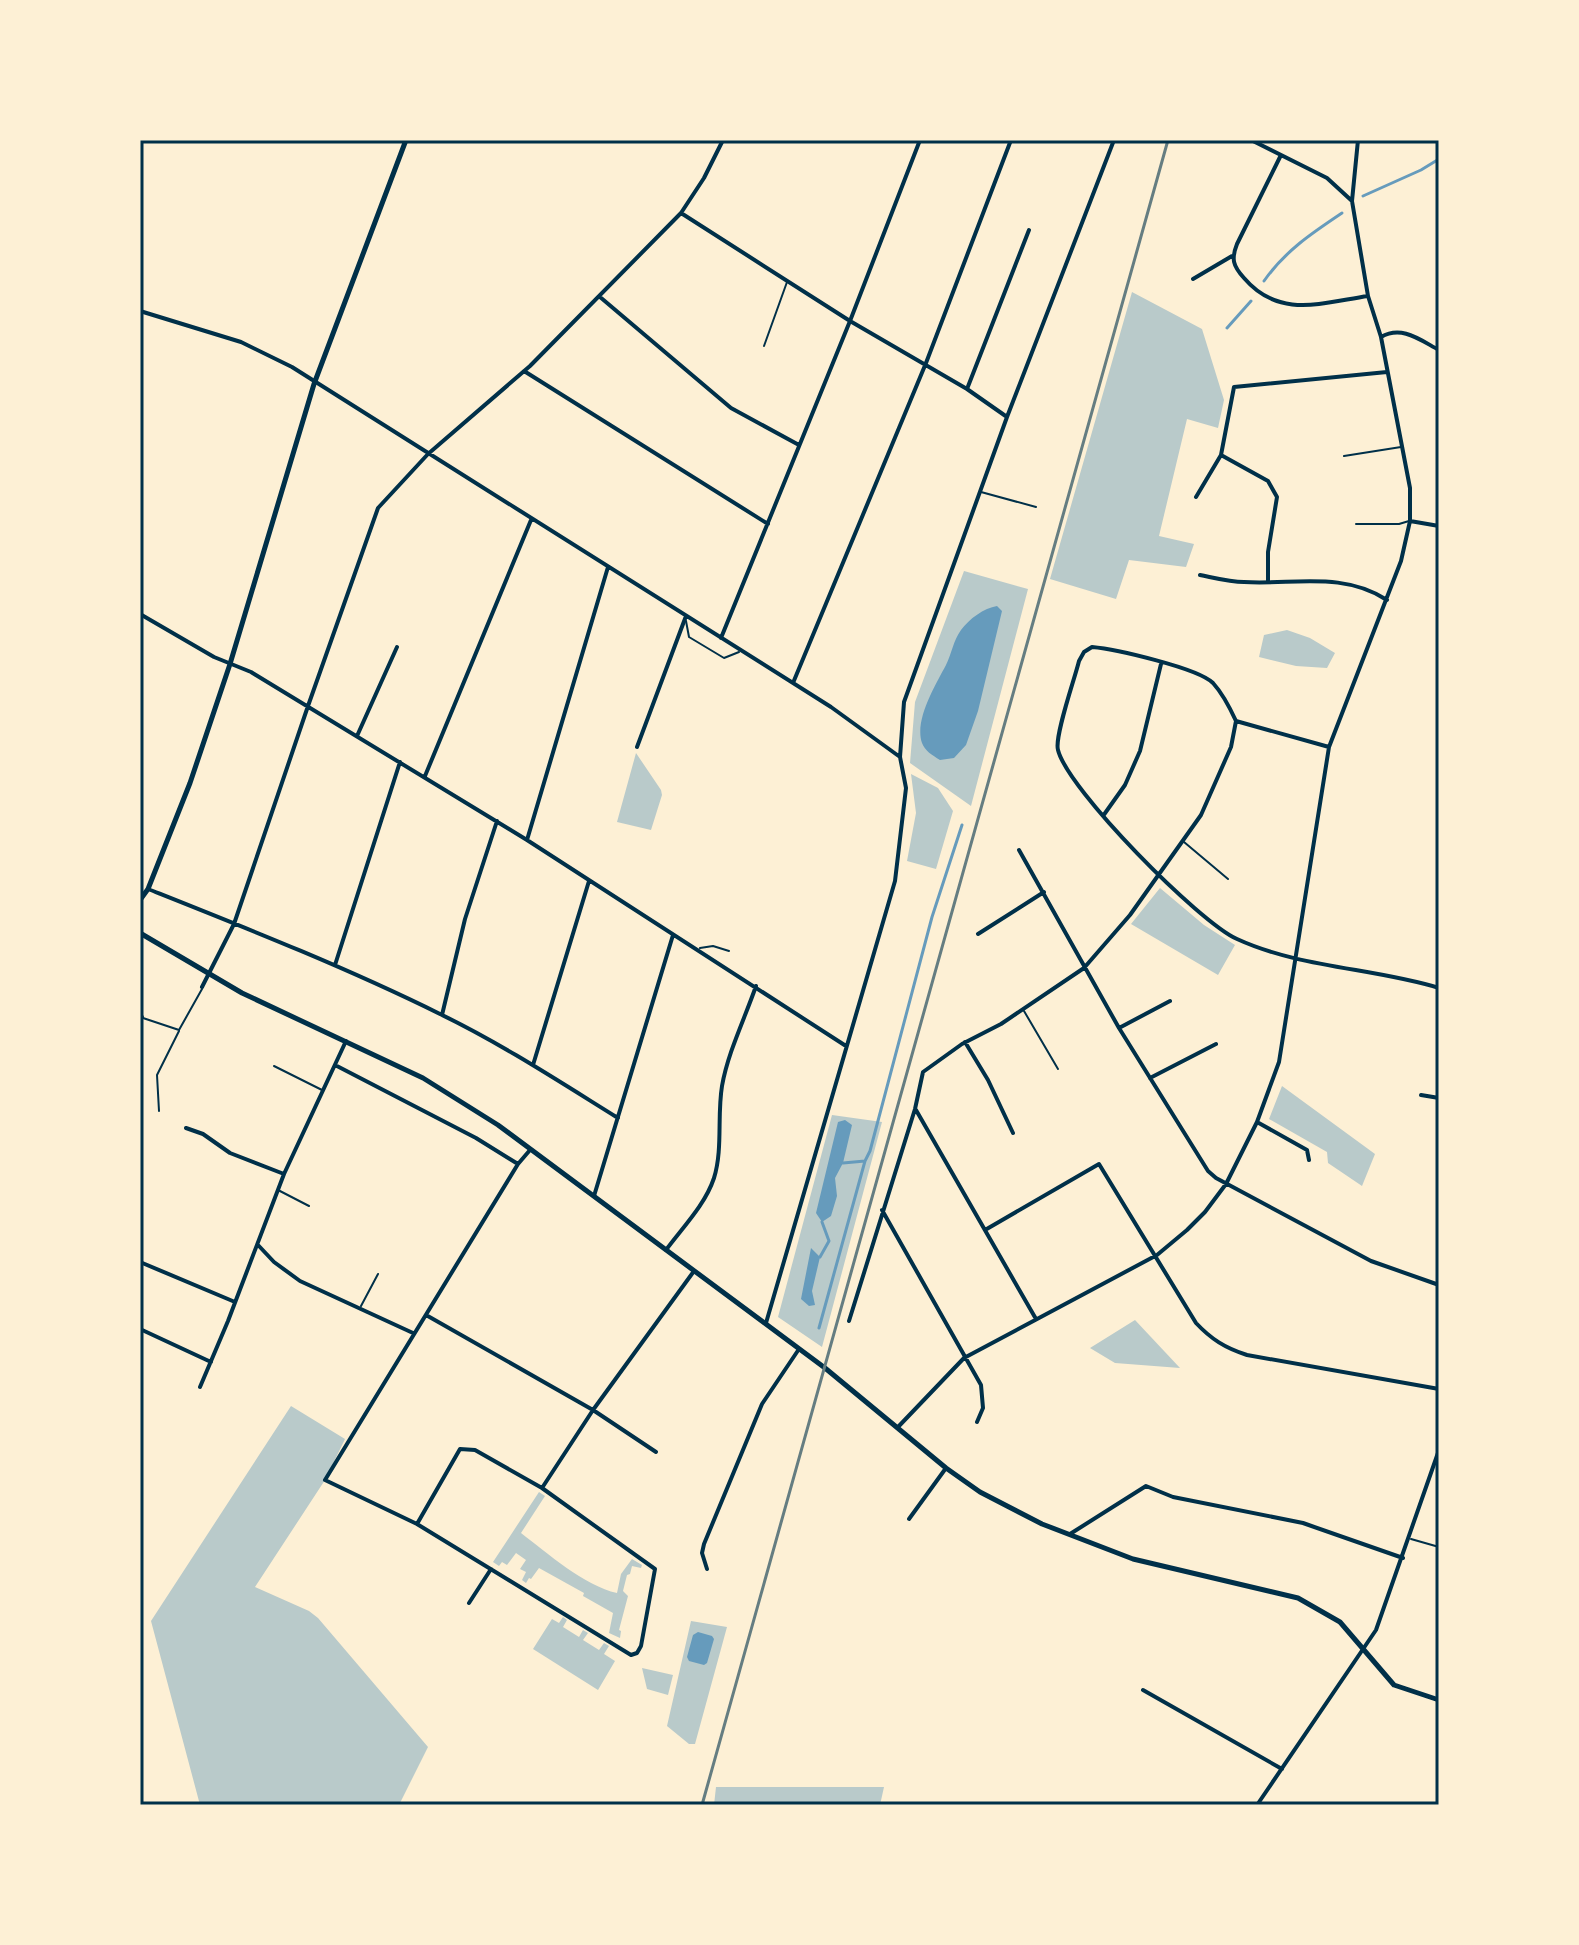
<svg xmlns="http://www.w3.org/2000/svg" width="1579" height="1945" font-family="Quicksand,sans-serif">
	<style>
		.green { fill: #b9caca }
		.water { fill: #669bbc }
		.lines { fill: none; stroke-linecap: round; stroke-linejoin: round }
		.stream { stroke: #669bbc; stroke-width: 3 }
		.service { stroke: #003049; stroke-width: 2 }
		.minor { stroke: #003049; stroke-width: 4 }
		.tertiary { stroke: #003049; stroke-width: 5 }
		.rail { stroke: #657d81; stroke-width: 3 }
		.neatline { fill: none; stroke: #003049; stroke-width: 3 }
	</style>
	<rect width="100%" height="100%" fill="#fdf0d5"/>
	<path class="green" d="M1132,292l70,37 22,71 -6,28 -31,-9 -28,117 35,8 -8,23 -57,-7 -13,39 -66,-20z
		M964,571l64,18 -57,217 -61,-43 5,-61z
		M1287,630l23,8 25,15 -8,15 -31,-2 -37,-9 5,-22z
		M636,753l25,37 1,5 -11,35 -34,-8z
		M911,774l27,14 15,23 -17,58 -29,-8 9,-48z
		M1160,888l44,37 31,20 -17,30 -87,-51z
		M1282,1086l93,68 -13,32 -34,-23 -1,-11 -58,-33z
		M832,1115l50,7 -60,225 -44,-30z
		M1135,1320l45,48 -65,-5 -25,-15z
		M291,1406l54,33 -20,41 -70,107 54,24 9,7 110,129 -29,58h-199l-49,-184z
		M539,1492l6,4 -24,37c26,20 64,53 96,60l4,-19 11,-15 10,6 -1,3 -9,-2 -2,8 -3,1 -4,16 5,5 -9,34 2,1 -1,7 -11,-5 4,-20 -30,-17 1,-3 -45,-25 -8,11 -2,-1 -3,5 -4,-3 4,-8 -6,-3 6,-9 -10,-7 -9,12 -5,-3 -3,4 -6,-4z
		M563,1617l4,3 -4,7 16,10 4,-7 5,3 -5,7 16,10 5,-7 5,3 -5,8 11,7 -17,29 -65,-41 19,-30 7,4z
		M691,1621l36,6 -32,117h-6l-22,-18z
		M642,1668l31,7 -5,20 -21,-6z
		M716,1787h168l-4,18h-166z"/>
	<path class="water" d="M997,606l5,5 -24,100 -12,34 -12,13 -14,2c-8,-5 -15,-9 -18,-17 -8,-23 14,-59 24,-78 6,-12 7,-24 15,-35 8,-11 23,-22 36,-24z
		M845,1120l7,5 -9,38 -8,15 2,18 -6,20 -9,6 -6,-9 22,-91z
		M811,1248l9,9 -8,34 3,14 -6,1 -8,-7z
		M698,1632l14,4 2,3 -7,24 -3,2 -15,-4 -2,-4 6,-22z"/>
	<g class="lines">
		<path class="stream" d="M1363,196l58,-26 18,-11
			M1264,281c21,-30 48,-48 78,-68
			M1227,328l24,-27
			M843,1163l22,-2 5,-10 62,-234 30,-92
			M820,1257l9,-16 -7,-19
			M819,1328l46,-167"/>
		<path class="service" d="M764,346l23,-64
			M1344,456l57,-9
			M981,492l55,15
			M1356,524h43l10,-3
			M686,621l3,16 35,21 15,-6
			M1184,842l44,37
			M700,948l13,-2 16,5
			M1024,1011l34,58
			M143,1018l36,12 23,-41
			M274,1066l48,24
			M159,1111l-2,-36 22,-44
			M278,1190l31,16
			M361,1306l17,-32
			M1411,1539l28,8"/>
		<path class="minor" d="M1280,157l-43,87c-6,15 -4,22 7,34 35,41 77,25 124,18
			M1352,201l6,-61
			M681,213l169,108 117,68 40,28
			M1193,279l39,-23
			M600,297l131,111 68,37
			M140,311l101,31 51,25 539,340 69,50
			M1381,337c21,-12 39,3 58,13
			M524,371l244,153
			M967,389l62,-159
			M1221,455l13,-68 153,-15
			M1196,497l25,-42 47,26 9,16 -9,55v29
			M1410,521l29,5
			M1200,575c15,3 30,7 44,7 49,3 99,-11 143,18
			M140,614l74,43 37,15 276,168 319,206
			M721,638l129,-317 70,-181
			M793,683l133,-320 85,-223
			M357,736l40,-89
			M637,747l49,-131
			M1329,747l-93,-26c-6,-13 -13,-27 -23,-38 -15,-15 -98,-34 -121,-36l-8,5 -5,9c-4,17 -25,76 -21,89 10,40 141,172 179,189 63,29 137,29 202,49
			M425,776l106,-256
			M1103,816l22,-31 15,-34 21,-87
			M527,840l81,-273
			M1019,850l100,178 89,143 8,7 155,83 68,24
			M148,889c98,39 197,78 292,125 62,30 120,68 178,104
			M978,934l66,-42
			M335,965l65,-203
			M202,987l32,-63 74,-218 70,-198 50,-54 102,-88 151,-153 23,-35 19,-38
			M442,1015l23,-96 32,-98
			M140,1017h2
			M1119,1028l51,-27
			M965,1042l23,38 25,53
			M335,1065l141,73 42,26
			M533,1065l56,-184
			M1150,1078l66,-34
			M1421,1095l18,3
			M916,1110l120,209
			M1257,1122l50,28 2,10
			M186,1128l17,6 27,19 54,21
			M530,1150l-12,14 -193,316 92,44 214,131 6,-2 4,-7 14,-77 -113,-81
			M594,1196l79,-261
			M882,1210l99,175 2,23 -6,14
			M985,1230l114,-66 97,159c15,16 29,25 51,32l192,34
			M258,1245l16,17 26,19 113,52
			M666,1250c17,-23 39,-45 48,-72 9,-29 3,-62 8,-92 6,-34 23,-68 34,-100
			M140,1262l95,40
			M426,1315l167,95 63,42
			M849,1321l66,-212 8,-37 39,-28 39,-20 83,-56 46,-53 71,-100 30,-68 5,-26
			M766,1323l129,-442 11,-93 -6,-31 4,-55 103,-285 107,-277
			M140,1329l71,33
			M200,1387l28,-66 56,-147 62,-133
			M898,1427l66,-69 193,-103 30,-25 18,-18 21,-28 31,-62 22,-60 50,-315 72,-186 9,-40v-33l-29,-151 -13,-41 -16,-95 -25,-23 -76,-38
			M909,1519l37,-51
			M417,1524l43,-75 15,1 67,38 51,-78 101,-139
			M1070,1534l76,-48 27,11 130,26 100,35
			M707,1569l-5,-16 2,-9 58,-140 37,-55
			M469,1603l22,-34
			M1143,1690l139,79
			M1257,1805l119,-175 63,-180"/>
		<path class="tertiary" d="M140,900l8,-11 42,-106 40,-119 84,-280 92,-244
			M140,933l102,60 181,85 75,47 327,243 121,100 34,24 62,32 91,35 165,39 42,24 54,63 45,15"/>
		<path class="rail" d="M702,1805l466,-1665"/>
	</g>
	<rect width="1579" height="1945" fill="none" stroke="#fdf0d5" stroke-width="284"/>
	<rect x="142" y="142" width="1295" height="1661" class="neatline"/>
</svg>
